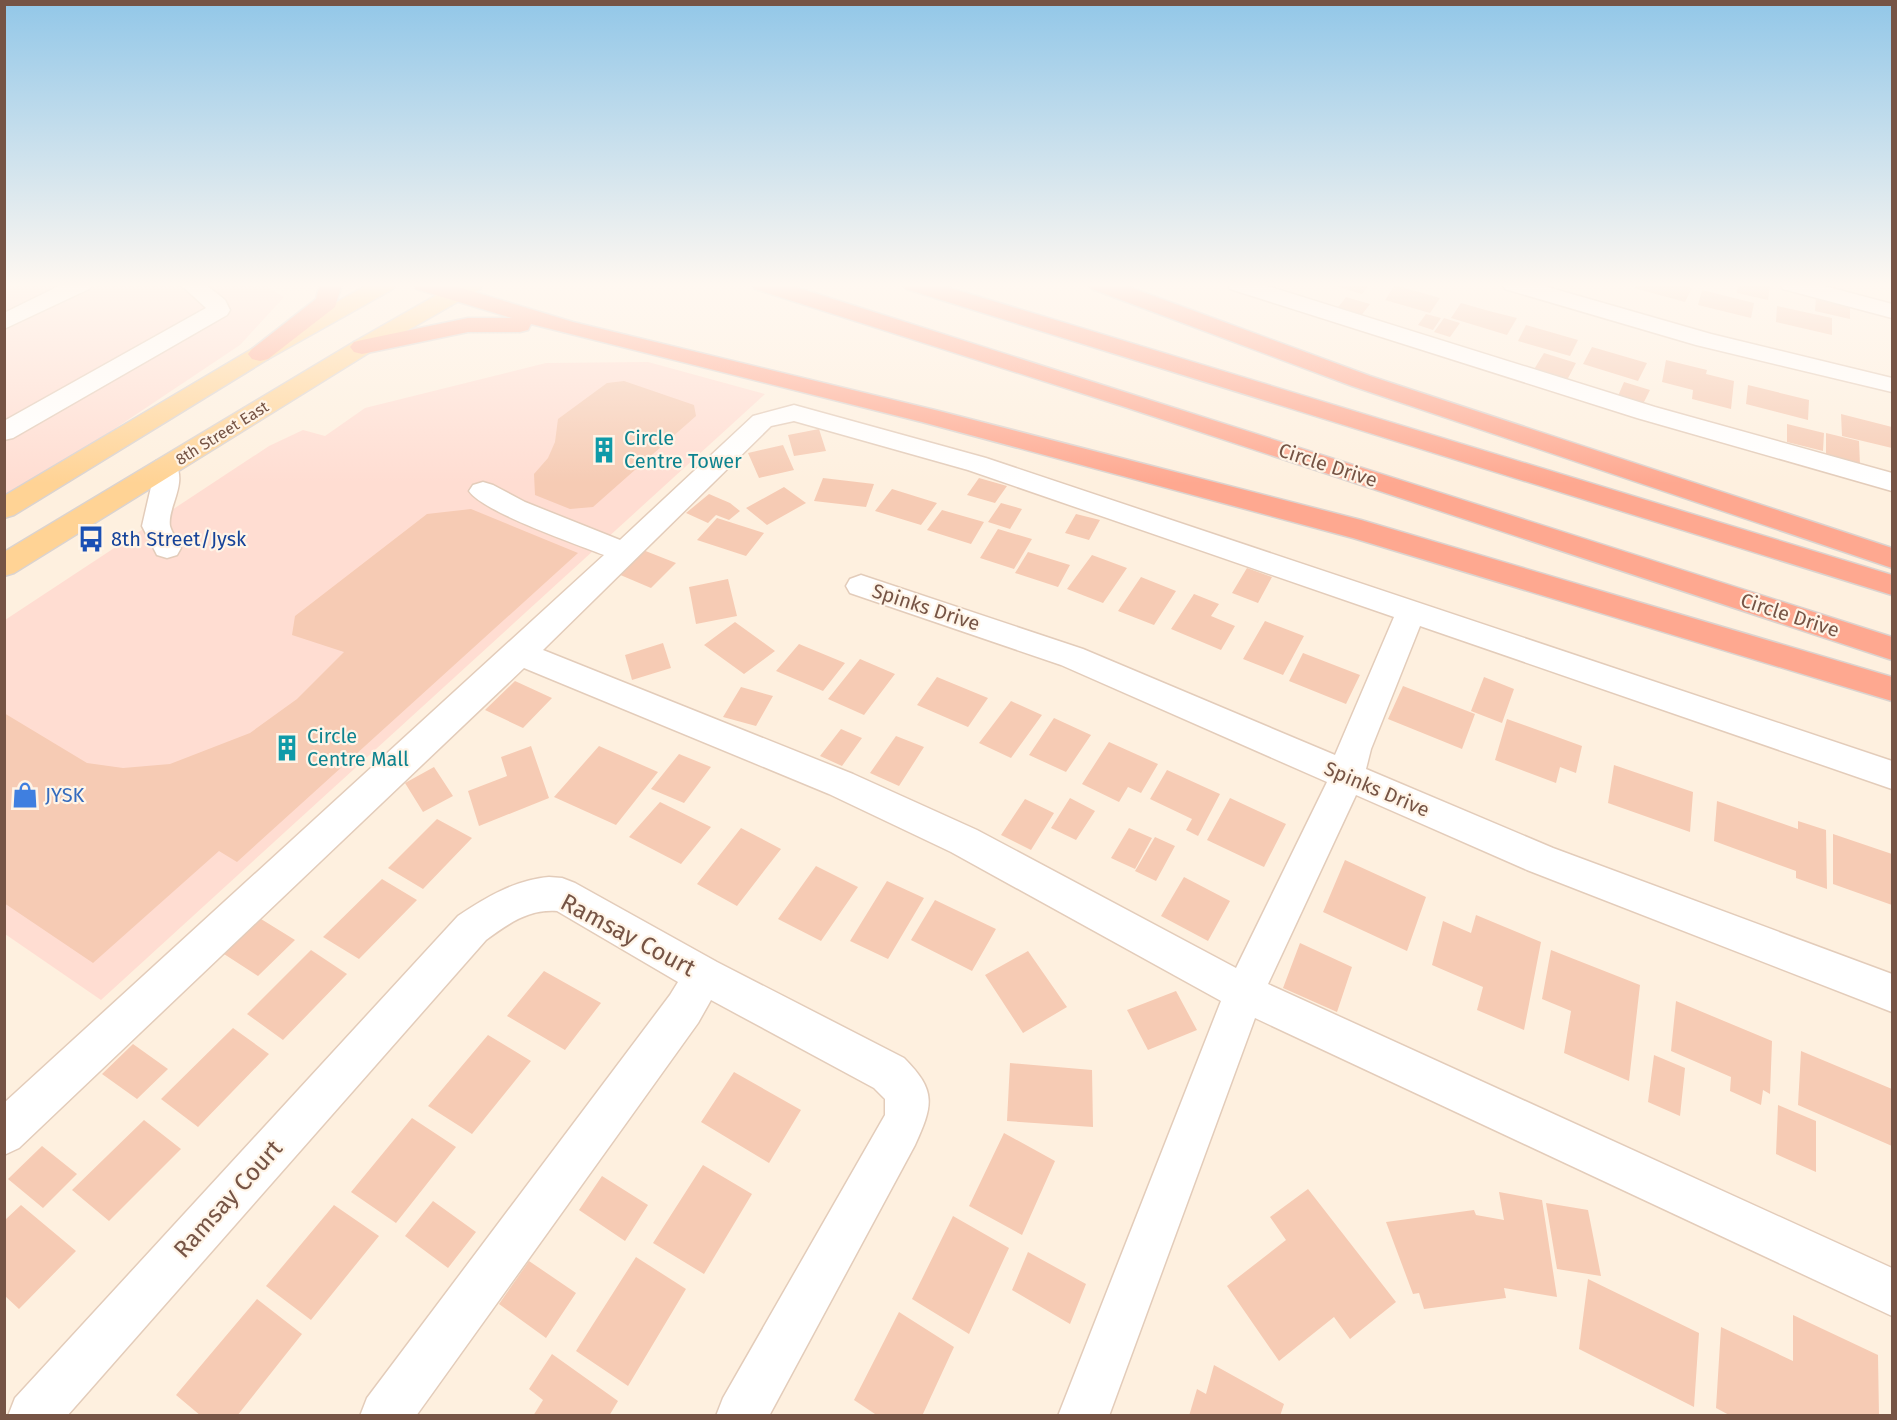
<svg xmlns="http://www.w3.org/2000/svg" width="1897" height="1420" font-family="'Fira Sans',sans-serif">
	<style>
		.commercial { fill: #ffddd2 }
		.building { fill: #f6cbb4 }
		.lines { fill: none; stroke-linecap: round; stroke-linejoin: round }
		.minor-casing { stroke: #e3ccba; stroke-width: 3 }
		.major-casing { stroke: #dbd3cf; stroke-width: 3 }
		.highway-casing { stroke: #dbd3cf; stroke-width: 3 }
		.minor { fill: #fff; fill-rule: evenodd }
		.major { fill: #ffd395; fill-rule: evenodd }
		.highway { fill: #fea890; fill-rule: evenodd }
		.labels { text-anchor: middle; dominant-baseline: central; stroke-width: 4.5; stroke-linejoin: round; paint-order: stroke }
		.far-street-label { font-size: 16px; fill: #765445; stroke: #fff4e7 }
		.culture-label { font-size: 20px; fill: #0d838f; stroke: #fff4e7; text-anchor: start }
		.street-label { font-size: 20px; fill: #765445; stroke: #fff4e7 }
		.transit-label { font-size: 20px; fill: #164399; stroke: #fff4e7; text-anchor: start }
		.shop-label { font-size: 20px; fill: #366cbe; stroke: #fff4e7; text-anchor: start }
		.near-street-label { font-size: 24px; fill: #765445; stroke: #fff4e7 }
	</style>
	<rect width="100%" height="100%" fill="#fef0df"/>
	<path class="commercial" d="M5,284h265v5l14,8 -44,48 -235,157z
		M648,362l117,32 -664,606 -96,-66v-314l264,-174 34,-16 22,6 40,-28 181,-45z"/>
	<path class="building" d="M1329,284h41l-8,10z
		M1636,284h42l14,4 -7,14 -51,-14z
		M1738,284l32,2 -2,14 -31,-7z
		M1395,285l45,13 -10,15 -45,-13z
		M1702,290l52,13 -3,15 -53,-13z
		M1346,297l24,7 -10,13 -24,-7z
		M1816,298l34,7v14l-35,-8z
		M1461,303l28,8 28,7 -10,17 -56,-17z
		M1777,306l55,12v17l-56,-13z
		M1426,314l15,4 -8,12 -15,-5z
		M1444,318l16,5 -10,14 -16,-5z
		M1526,325l52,15 -8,16 -52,-15z
		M1592,347l55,16 -9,18 -55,-17z
		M1544,353l32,10 -10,19 -33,-11z
		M1666,360l41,10 -1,4 28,7 -3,28 -39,-10 1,-9 -31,-8z
		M624,381l70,24 2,11 -103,91 -23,2 -35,-14 -1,-21 14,-16 7,-16 3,-23 49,-36z
		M1624,382l26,8 -7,14 -25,-8z
		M1748,385l61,15 -1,20 -62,-16z
		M1841,414l51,13v21l-50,-12z
		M1787,424l37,9 -1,18 -36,-9z
		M819,429l7,22 -32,5 -6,-21z
		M1826,433l33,8 1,24 -34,-9z
		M783,445l11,25 -35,8 -11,-25z
		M823,478l51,6 -8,23 -52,-6z
		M979,478l28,8 -12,17 -28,-8z
		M784,487l22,16 -39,22 -21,-17z
		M892,489l45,14 -16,22 -46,-14z
		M709,494l21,9 10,8 -11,9 -13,-5 -8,8 -22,-10z
		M1001,503l21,6 -12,20 -22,-7z
		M471,509l107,44 -341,309 -18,-11 -126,112 -89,-60v-190l83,50 36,5 47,-4 80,-31 47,-34 47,-47 -52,-17 3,-19 132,-102z
		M942,510l42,12 -13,22 -44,-14z
		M1076,514l24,6 -11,20 -24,-7z
		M717,518l47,15 -18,23 -49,-16z
		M998,529l34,10 -18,30 -34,-11z
		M643,550l33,13 -25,25 -33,-14z
		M1028,552l42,13 -12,22 -43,-14z
		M1092,555l35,13 -24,35 -36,-14z
		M1247,568l25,9 -14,26 -26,-10z
		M1141,577l35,14 -22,34 -36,-14z
		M728,579l9,37 -41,8 -7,-37z
		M1194,594l25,10 -8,12 24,10 -14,24 -50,-21z
		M1265,621l39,15 -21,39 -40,-16z
		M735,622l40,29 -31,23 -40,-29z
		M663,643l8,25 -39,12 -7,-25z
		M799,644l46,19 -22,28 -47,-20z
		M1303,653l57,22 -14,29 -57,-23z
		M860,659l35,15 -31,41 -36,-16z
		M937,677l51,21 -20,29 -51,-22z
		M1484,677l30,12 -12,34 -31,-12z
		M515,681l37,17 -29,30 -38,-18z
		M1403,686l72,28 -13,35 -74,-30z
		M741,687l32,9 -17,30 -33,-9z
		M1011,701l31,14 -31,43 -32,-15z
		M1054,718l37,17 -25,37 -37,-17z
		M1507,719l75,27 -6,27 -16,-6 -4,16 -61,-23z
		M841,729l21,9 -20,28 -22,-10z
		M896,736l28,11 -25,39 -29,-13z
		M1109,742l49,22 -17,29 -13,-6 -9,15 -37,-18z
		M531,746l18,52 -70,28 -11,-35 39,-15 -6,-19z
		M599,746l59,26 -42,53 -62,-28z
		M679,754l32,13 -27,36 -33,-14z
		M1614,765l79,27 -3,40 -82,-29z
		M434,767l19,29 -30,16 -18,-29z
		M1167,770l53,24 -22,42 -12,-6 6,-11 -42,-20z
		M1070,798l25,13 -19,29 -25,-12z
		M1230,798l56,26 -22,43 -57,-27z
		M1025,799l29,14 -23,37 -30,-15z
		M1717,801l81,28v-8l28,9 1,59 -31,-11v-7l-82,-30z
		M660,802l51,25 -30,37 -52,-27z
		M437,819l35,19 -49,51 -35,-21z
		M741,828l40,21 -44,57 -40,-22z
		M1129,828l23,10 -17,31 -24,-11z
		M1833,834l59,20v51l-59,-21z
		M1155,837l20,9 -19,35 -21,-10z
		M1345,860l81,37 -19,54 -84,-39z
		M816,866l42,21 -37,54 -43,-22z
		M1184,877l46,24 -22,40 -47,-25z
		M382,879l35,21 -58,59 -36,-22z
		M887,881l37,17 -36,61 -38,-18z
		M935,900l61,29 -24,42 -61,-31z
		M1476,915l65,27 -17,88 -47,-20 6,-23 -51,-22 11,-44 28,12z
		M261,919l34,21 -37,36 -34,-22z
		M1300,943l52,24 -15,45 -54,-24z
		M311,950l36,24 -64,66 -36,-26z
		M1551,950l89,35 -11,96 -65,-28 7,-42 -29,-12z
		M1028,951l39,56 -44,26 -38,-58z
		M544,971l57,32 -36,47 -58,-34z
		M1176,991l21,39 -49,20 -21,-40z
		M1676,1001l96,40 -2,53 -7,-4 -2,15 -31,-14 1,-14 -60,-26z
		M233,1028l36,26 -71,73 -37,-28z
		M488,1035l43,26 -59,73 -44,-28z
		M133,1044l35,25 -31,30 -35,-25z
		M1801,1051l91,38v57l-94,-41z
		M1654,1055l31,13 -5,48 -32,-14z
		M1010,1063l82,7 1,57 -86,-6z
		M734,1072l67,38 -32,53 -68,-41z
		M1778,1105l38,16v51l-40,-18z
		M412,1118l44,29 -60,76 -45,-31z
		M144,1120l37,29 -72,72 -37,-31z
		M1004,1133l51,28 -33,74 -53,-29z
		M42,1146l35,28 -34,34 -35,-29z
		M703,1165l49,29 -48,80 -51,-31z
		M602,1176l46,29 -23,36 -46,-31z
		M1308,1189l88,113 -46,37 -16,-22 -55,44 -52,-75 59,-46 -16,-23z
		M1499,1192l43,8 15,97 -53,-9 2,10 -82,11 -5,-16 -6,1 -27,-72 88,-12 2,5 28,5z
		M433,1201l43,31 -28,36 -43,-32z
		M1546,1203l42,7 13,66 -44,-7z
		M21,1205l55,46 -57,58 -14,-13v-76z
		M334,1205l45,31 -68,84 -45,-34z
		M953,1216l56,32 -40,86 -57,-35z
		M1028,1252l58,32 -16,40 -58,-34z
		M636,1257l50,32 -58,97 -52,-35z
		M529,1261l47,32 -30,45 -47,-34z
		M1588,1279l111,54 -5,74 -115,-58z
		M257,1299l45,35 -65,82h-36l-25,-21z
		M899,1312l55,35 -32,69h-44l-24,-16z
		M1793,1315l85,40 1,61h-148l-15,-8 5,-81 72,34z
		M552,1354l66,47 -9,15h-76l10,-16 -14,-11z
		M1214,1365l70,39 -4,12h-91l8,-27 9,5z"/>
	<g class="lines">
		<g class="minor-casing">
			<path id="minor" d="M63,284h29l-3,5 -85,40v-16z
				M180,284h25l20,16 5,10 -3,5 -214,123 -9,2v-19l202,-113z
				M1227,284h34l394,123 237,66v18l-255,-73 -407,-129z
				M1502,284h35l174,50 181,44v14l-196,-47 -191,-56z
				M1780,284h37l75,20v14l-109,-29z
				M794,405l192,53 906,303v28l-472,-163 -49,123 -5,20 187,79 339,126v38l-365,-142 -171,-75 -88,189 624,284v48l-637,-298 -146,398h-51l163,-415 -270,-149 -122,-58 -305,-126 -505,480 -15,7v-52l600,-548c-28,-11 -121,-43 -135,-64l4,-6 10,-3 10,3 32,17 95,38 133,-124zM794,421l174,49 426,147 -59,138 -252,-106 -222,-74 -11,4 -4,7 4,7 211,72 266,117 -91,186 -259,-138 -124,-56 -310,-124 228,-224z
				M165,459l9,2c15,22 -7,46 -4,65 2,7 8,16 11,22l-4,7 -10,3 -10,-3 -15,-29 9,-39 1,-20 4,-6z
				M549,877l13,1 13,5 142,79 187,96c33,33 29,47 11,87l-146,271h-53l7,-18 162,-283v-16l-11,-11 -163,-88 -13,23 -282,393h-56l7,-18 303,-403 8,-13 -121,-71c-29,-2 -49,13 -71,29l-419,476h-59l7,-18 443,-482c28,-19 57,-36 91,-39z"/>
		</g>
		<g class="major-casing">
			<path id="major" d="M369,284h27l-3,5 -125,70 -254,156 -10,3v-22l248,-147z
				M456,284h27l-3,5 -110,63 -356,221 -10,3v-24l350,-210z"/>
		</g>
		<g class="highway-casing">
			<path id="highway" d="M320,284h22l-7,23 -67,52 -8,2 -8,-2 -4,-5 4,-5 64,-50z
				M413,284h35l125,38 366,89 422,109 531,157v24l-539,-163 -431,-116 -391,-98 -3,6 -8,2h-52l-106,22 -8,-2 -4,-5 4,-5 8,-2 106,-22h44l-96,-29z
				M752,284h34l1106,353v23l-767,-253 -370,-118z
				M903,284h34l955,291v20l-986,-306z
				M1089,284h32l249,92 522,172v20l-540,-182 -260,-97z"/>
		</g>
		<use href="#minor" class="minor"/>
		<use href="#major" class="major"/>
		<use href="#highway" class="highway"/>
	</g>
	<linearGradient id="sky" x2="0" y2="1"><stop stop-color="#92c7e8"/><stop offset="0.59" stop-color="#fff8f1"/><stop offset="1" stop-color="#fff8f1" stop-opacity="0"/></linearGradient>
	<rect width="1897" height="483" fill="url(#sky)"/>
	<defs>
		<g id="building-bare" transform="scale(2.07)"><path d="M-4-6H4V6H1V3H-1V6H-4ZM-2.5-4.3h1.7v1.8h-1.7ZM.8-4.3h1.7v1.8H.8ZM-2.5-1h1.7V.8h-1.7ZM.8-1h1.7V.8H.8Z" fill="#0f9aa8" stroke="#fff4e7" stroke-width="2.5" paint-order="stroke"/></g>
		<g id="bus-bare" transform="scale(2.07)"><path d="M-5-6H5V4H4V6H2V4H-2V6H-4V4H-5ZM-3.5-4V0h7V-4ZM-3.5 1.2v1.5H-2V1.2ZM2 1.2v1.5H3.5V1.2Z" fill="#1a4fb4" stroke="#fff4e7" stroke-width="2.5" paint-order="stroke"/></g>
		<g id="shop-bare" transform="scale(2.07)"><path d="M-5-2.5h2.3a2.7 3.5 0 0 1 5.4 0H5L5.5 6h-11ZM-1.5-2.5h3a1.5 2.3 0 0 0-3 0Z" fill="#3f7fe0" stroke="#fff4e7" stroke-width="2.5" paint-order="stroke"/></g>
	</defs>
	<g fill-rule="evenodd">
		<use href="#building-bare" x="604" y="450"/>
		<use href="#bus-bare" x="91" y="539"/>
		<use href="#building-bare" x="287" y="748"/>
		<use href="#shop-bare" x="25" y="795"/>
	</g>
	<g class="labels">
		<g class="far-street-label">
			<text transform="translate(222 433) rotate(-32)">8th Street East</text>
		</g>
		<g class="culture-label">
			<text x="624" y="438">Circle<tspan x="624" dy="23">Centre Tower</tspan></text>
			<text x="307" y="736">Circle<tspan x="307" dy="23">Centre Mall</tspan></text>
		</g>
		<g class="street-label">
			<text transform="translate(1328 465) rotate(18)">Circle Drive</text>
			<text transform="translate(926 607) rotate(18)">Spinks Drive</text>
			<text transform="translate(1790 615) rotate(18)">Circle Drive</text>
			<text transform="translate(1377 789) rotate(23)">Spinks Drive</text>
		</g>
		<g class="transit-label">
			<text x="111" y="539">8th Street/Jysk</text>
		</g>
		<g class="shop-label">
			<text x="45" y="795">JYSK</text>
		</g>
		<g class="near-street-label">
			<text transform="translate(628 935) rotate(28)">Ramsay Court</text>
			<text transform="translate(228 1199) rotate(-48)">Ramsay Court</text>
		</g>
	</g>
	<rect width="1897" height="1420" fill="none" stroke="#765445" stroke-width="12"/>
</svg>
